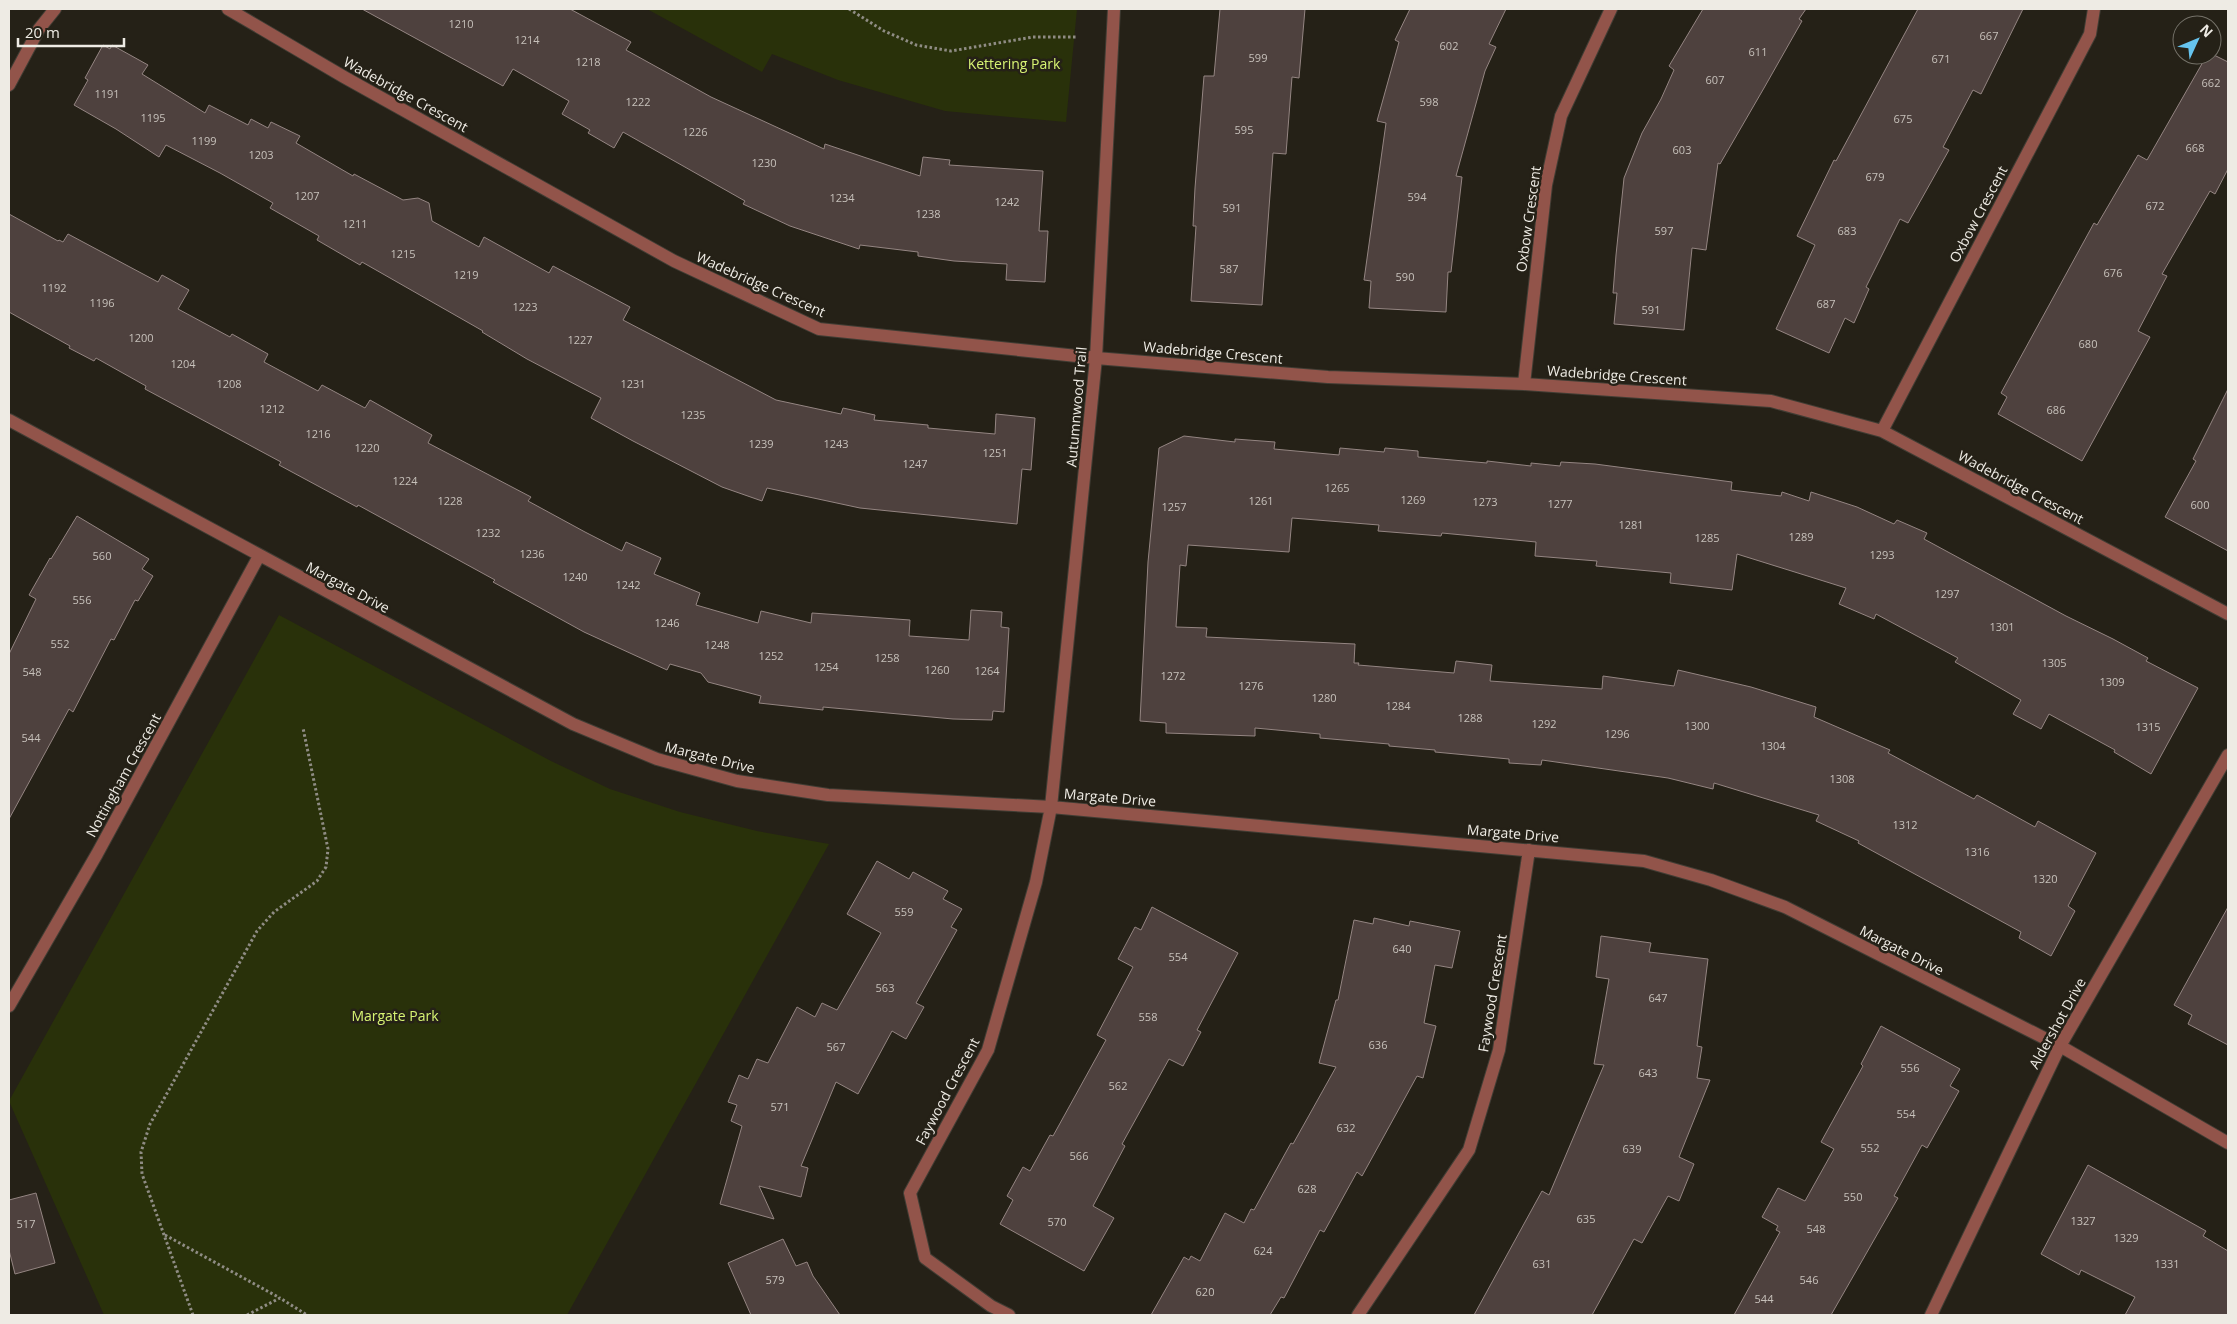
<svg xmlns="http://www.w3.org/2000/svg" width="2237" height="1324" font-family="'Open Sans',sans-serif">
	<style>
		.green { fill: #29310a }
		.building { fill: #4e413e; stroke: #948582 }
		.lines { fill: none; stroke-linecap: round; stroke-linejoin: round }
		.minor-casing { stroke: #413d34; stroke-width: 14 }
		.path { stroke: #8f8c84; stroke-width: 3; stroke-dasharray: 2.5 2.5; stroke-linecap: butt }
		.minor { stroke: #92544a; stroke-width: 12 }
		.labels { text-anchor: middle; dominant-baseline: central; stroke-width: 5; stroke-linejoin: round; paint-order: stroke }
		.number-label { font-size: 11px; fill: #c6c0ba }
		.park-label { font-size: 14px; fill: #d7f373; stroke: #252117 }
		.street-label { font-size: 14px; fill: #eeebe4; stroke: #252117 }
	</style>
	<rect width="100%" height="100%" fill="#252117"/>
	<path class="green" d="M647,9h430l-11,113 -121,-11 -107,-31 -66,-26 -10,18z
		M279,615l272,146 59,28 70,23 77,19 72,13 -262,471h-463l-95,-214z"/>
	<path class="building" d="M362,9h208l61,33 -5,8 85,47 113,52 1,-5 95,32 3,-19 27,3 -1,5 94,6 -4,60h9l-3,51 -39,-2 1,-16 -53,-3 -36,-5v-4l-58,-7 -1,4 -69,-23 -47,-22 2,-3 -122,-69 -9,16 -26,-15 2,-3 -28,-16 7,-13 -56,-32 -10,17z
		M1220,9h85l-6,69 -7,-1 -6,77 -13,-1 -11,152 -71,-4 5,-75h-3l2,-38 9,-112h10z
		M1410,9h96l-17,35 7,3 -11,24 -29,105 6,1 -11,95h-3l-2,40 -77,-4 2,-27 -7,-1 22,-157 -9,-2 22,-79 -4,-2z
		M1703,9h103l-7,10 3,2 -38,67 -44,76 -2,-1 -12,87 -14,-2 -8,82 -70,-6 3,-31h-4l3,-38 8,-77 18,-45 19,-34 13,-29 -5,-4z
		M1918,9h105l-42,85 -8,-4 -30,57 6,3 -41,73 -8,-4 -34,68 3,2 -15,34 -9,-5 -16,35 -53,-24 39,-84 -18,-9 37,-76 2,1z
		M103,45l7,4 2,-4 36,20 -6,9 63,39 4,-8 39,20 3,-6 17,9 3,-6 29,14 -4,7 57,33 1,-2 49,26 15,-2 11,5 3,18 47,26 5,-10 65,36 4,-7 77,41 -7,13 153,80 65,14 2,-6 32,7 -1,5 54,5v3l67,6 1,-20 39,4 -4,52 -9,-1 -5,55 -157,-16 -93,-20 -5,13 -40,-14 -89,-46 -42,-23 10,-20 -74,-39 -45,-27 1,-1 -121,-69 -2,3 -43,-25 2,-4 -49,-28 3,-5 -53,-30 -54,-28 -7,12 -43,-28 -42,-24 14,-25 -3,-2z
		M2212,54l16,8v107l-13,25 -5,-3 -48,83 5,2 -29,55 12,6 -68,124 -84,-47 9,-17 -6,-4 93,-170 3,2 41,-70 9,5 60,-105z
		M9,214l49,27 1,-1 4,2 5,-8 90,48 4,-7 27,15 -11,19 52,28 2,-3 36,20 -4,8 54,29 4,-6 43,23 5,-8 62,35 -4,8 103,54 -3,4 57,31 37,19 4,-9 35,16 -7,16 46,19 -4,12 62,18 3,-12 50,12 1,-10 98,7 -1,16 60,4 2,-30 31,2 -1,15 8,1 -5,84 -11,-1 -1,9 -39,-1 -130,-12v3l-64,-7 2,-7 -53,-14 -7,-9 -31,-9 -3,6 -83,-38 -91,-50 2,-2 -137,-75 -1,2 -78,-42 2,-3 -136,-73 1,-3 -50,-28 -2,3 -25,-13 1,-2 -61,-34z
		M2228,389v162l-63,-34 31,-56 -3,-2z
		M1184,436l51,6v-3l40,3 -1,7 65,6 1,-7 44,4 1,-4 33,3v6l69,6v-2l44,5v-3l29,3 1,-4 34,2 137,18 -1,8 50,6 1,-4 27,9 2,-9 46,15 37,17 3,-4 30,13 -3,6 142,77 47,23 35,19 -2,3 52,27 -47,86 -37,-22 1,-2 -66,-36 -8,15 -28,-15 8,-14 -66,-38 3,-4 -82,-44 -2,5 -35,-15 7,-16 -109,-34 -5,36 -62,-7 1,-10 -75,-7 1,-5 -62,-5 1,-14 -94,-9 -1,3 -63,-5 1,-6 -87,-7 -3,34 -101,-7 -2,21 -6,-1 -4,62 31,1 -1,9 149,7 -1,19h5l-1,2 96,8 2,-12 36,4 -2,16 112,8 1,-13 71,10 4,-16 73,17 65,20 -2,10 76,33 -2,3 86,46 3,-4 58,32 3,-6 58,32 -28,53 7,5 -24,45 -32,-18 2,-6 -163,-89 1,-2 -43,-20 3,-6 -105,-32 -1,6 -45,-11 -126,-18 -1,5 -32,-2v-4l-74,-7v-2l-46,-4v-2l-69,-6v-4l-65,-6v8l-89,-3v-10l-26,-2 8,-159 11,-114z
		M77,516l72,43 -7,10 11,7 -15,25 -3,-1 -21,40 -3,-1 -38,73 -4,-3 -60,110v-165l27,-55 -7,-4 21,-37 1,1z
		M877,861l32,18 4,-7 35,19 -5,8 19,10 -11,18 6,3 -41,73 8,4 -18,32 -14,-8 -34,63 -22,-12 -35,84 7,2 -7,29 -42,-11 15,33 -54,-15 22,-78 -11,-5 6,-16 -9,-3 11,-27 9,4 9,-20 11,4 29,-56 18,10 7,-14 15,7 44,-77 -34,-19z
		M1152,907l86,46 -41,77 4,2 -18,34 -14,-7 -47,85 3,2 -32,60 21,12 -30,53 -84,-47 13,-24 -6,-4 16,-29 7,4 20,-36 3,1 53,-96 -9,-5 36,-68 -15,-8 17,-32 6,3z
		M2228,907v138l-40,-21 4,-9 -18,-10z
		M1374,918l35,8 1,-5 50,10 -8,37 -17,-3 -11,58 12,3 -13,52 -6,-2 -55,100 -5,-4 -33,60 -4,-2 -36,68 -3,-1 -11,18h-119l33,-58 5,3 2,-4 9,5 25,-48 19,10 7,-14 3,1 37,-67 2,1 43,-77 -17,-4 17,-63h2l16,-80 19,4z
		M1601,936l50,7 -2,9 59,7 -11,87 5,1 -5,31 13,2 -31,77 15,7 -15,37 -11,-5 -26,47 -8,-4 -42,76h-118l68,-124 7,4 55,-130 -10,-1 15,-85 -13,-2z
		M1881,1026l79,43 -10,17 9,5 -32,57 -5,-3 -28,51 4,2 -67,117h-97l46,-83 -4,-2 2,-4 -16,-9 16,-29 27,13 29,-52 -13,-7 42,-76 -2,-2z
		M2088,1165l118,66 -3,5 25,15v64h-103l10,-18 -54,-27 -2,5 -38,-21z
		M36,1193l19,70 -40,11 -6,-24v-50z
		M783,1239l13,27 11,-4 6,14 27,39h-89l-23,-52z"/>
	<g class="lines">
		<g class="minor-casing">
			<path id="minor" d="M228,9l116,68 330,184 145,68 277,29 232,19 196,7 247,17 111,30 346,183
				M9,85l30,-56 16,-20
				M1524,384l22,-199 15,-69 50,-107
				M9,420l564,304 84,35 80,22 91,14 223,12 593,54 67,19 74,27 275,139 168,97
				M1882,431l208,-397 4,-25
				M9,1006l88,-152 162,-298
				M1009,1315l-18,-9 -66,-48 -15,-65 78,-143 48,-168 15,-75 45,-449 18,-349
				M1358,1315l111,-165 30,-100 30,-200
				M1931,1315l129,-269 168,-291"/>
		</g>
		<path class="path" d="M849,9l35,22 32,14 35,6 82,-14h44
			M165,1235l115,63
			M193,1315l-51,-141 -1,-22 9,-28 107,-193 17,-19 43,-31 9,-14 2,-18 -25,-121
			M247,1315l33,-17 27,17"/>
		<use href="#minor" class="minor"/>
	</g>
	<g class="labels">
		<g class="number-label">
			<text x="461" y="23">1210</text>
			<text x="1989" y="35">667</text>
			<text x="527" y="39">1214</text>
			<text x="1449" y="45">602</text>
			<text x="1758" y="51">611</text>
			<text x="1258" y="57">599</text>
			<text x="1941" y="58">671</text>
			<text x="588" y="61">1218</text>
			<text x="1715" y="79">607</text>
			<text x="2211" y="82">662</text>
			<text x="107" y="93">1191</text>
			<text x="638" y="101">1222</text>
			<text x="1429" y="101">598</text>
			<text x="153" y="117">1195</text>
			<text x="1903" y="118">675</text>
			<text x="1244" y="129">595</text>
			<text x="695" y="131">1226</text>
			<text x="204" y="140">1199</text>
			<text x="2195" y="147">668</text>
			<text x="1682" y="149">603</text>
			<text x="261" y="154">1203</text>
			<text x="764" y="162">1230</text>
			<text x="1875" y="176">679</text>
			<text x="307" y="195">1207</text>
			<text x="1417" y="196">594</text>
			<text x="842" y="197">1234</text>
			<text x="1007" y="201">1242</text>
			<text x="2155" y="205">672</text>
			<text x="1232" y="207">591</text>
			<text x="928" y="213">1238</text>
			<text x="355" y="223">1211</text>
			<text x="1664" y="230">597</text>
			<text x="1847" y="230">683</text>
			<text x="403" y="253">1215</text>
			<text x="1229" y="268">587</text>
			<text x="2113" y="272">676</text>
			<text x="466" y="274">1219</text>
			<text x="1405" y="276">590</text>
			<text x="54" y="287">1192</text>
			<text x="102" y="302">1196</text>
			<text x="1826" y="303">687</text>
			<text x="525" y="306">1223</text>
			<text x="1651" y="309">591</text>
			<text x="141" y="337">1200</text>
			<text x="580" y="339">1227</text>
			<text x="2088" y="343">680</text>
			<text x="183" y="363">1204</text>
			<text x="229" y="383">1208</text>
			<text x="633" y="383">1231</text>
			<text x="272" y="408">1212</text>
			<text x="2056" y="409">686</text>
			<text x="693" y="414">1235</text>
			<text x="318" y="433">1216</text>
			<text x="761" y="443">1239</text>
			<text x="836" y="443">1243</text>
			<text x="367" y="447">1220</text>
			<text x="995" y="452">1251</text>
			<text x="915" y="463">1247</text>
			<text x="405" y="480">1224</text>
			<text x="1337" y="487">1265</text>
			<text x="1413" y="499">1269</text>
			<text x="450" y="500">1228</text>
			<text x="1261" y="500">1261</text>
			<text x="1485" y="501">1273</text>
			<text x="1560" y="503">1277</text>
			<text x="2200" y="504">600</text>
			<text x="1174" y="506">1257</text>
			<text x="1631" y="524">1281</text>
			<text x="488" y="532">1232</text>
			<text x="1801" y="536">1289</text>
			<text x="1707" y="537">1285</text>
			<text x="532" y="553">1236</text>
			<text x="1882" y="554">1293</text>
			<text x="102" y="555">560</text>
			<text x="575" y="576">1240</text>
			<text x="628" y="584">1242</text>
			<text x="1947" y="593">1297</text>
			<text x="82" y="599">556</text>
			<text x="667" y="622">1246</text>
			<text x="2002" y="626">1301</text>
			<text x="60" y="643">552</text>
			<text x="717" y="644">1248</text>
			<text x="771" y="655">1252</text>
			<text x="887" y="657">1258</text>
			<text x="2054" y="662">1305</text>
			<text x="826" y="666">1254</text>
			<text x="937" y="669">1260</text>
			<text x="987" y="670">1264</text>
			<text x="32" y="671">548</text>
			<text x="1173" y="675">1272</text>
			<text x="2112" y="681">1309</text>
			<text x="1251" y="685">1276</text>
			<text x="1324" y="697">1280</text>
			<text x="1398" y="705">1284</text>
			<text x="1470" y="717">1288</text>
			<text x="1544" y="723">1292</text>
			<text x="1697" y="725">1300</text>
			<text x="2148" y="726">1315</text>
			<text x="1617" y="733">1296</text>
			<text x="31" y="737">544</text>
			<text x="1773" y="745">1304</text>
			<text x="1842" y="778">1308</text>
			<text x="1905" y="824">1312</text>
			<text x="1977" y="851">1316</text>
			<text x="2045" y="878">1320</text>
			<text x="904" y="911">559</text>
			<text x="1402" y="948">640</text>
			<text x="1178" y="956">554</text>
			<text x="885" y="987">563</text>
			<text x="1658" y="997">647</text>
			<text x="1148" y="1016">558</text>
			<text x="1378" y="1044">636</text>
			<text x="836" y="1046">567</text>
			<text x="1910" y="1067">556</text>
			<text x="1648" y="1072">643</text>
			<text x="1118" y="1085">562</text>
			<text x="780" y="1106">571</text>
			<text x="1906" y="1113">554</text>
			<text x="1346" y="1127">632</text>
			<text x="1870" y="1147">552</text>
			<text x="1632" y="1148">639</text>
			<text x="1079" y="1155">566</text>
			<text x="1307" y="1188">628</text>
			<text x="1853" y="1196">550</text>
			<text x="1586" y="1218">635</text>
			<text x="2083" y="1220">1327</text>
			<text x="1057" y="1221">570</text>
			<text x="26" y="1223">517</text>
			<text x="1816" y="1228">548</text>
			<text x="2126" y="1237">1329</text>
			<text x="1263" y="1250">624</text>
			<text x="1542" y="1263">631</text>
			<text x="2167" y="1263">1331</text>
			<text x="775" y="1279">579</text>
			<text x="1809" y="1279">546</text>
			<text x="1205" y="1291">620</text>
			<text x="1764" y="1298">544</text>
		</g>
		<g class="park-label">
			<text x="1014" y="63">Kettering Park</text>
			<text x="395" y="1015">Margate Park</text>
		</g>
		<g class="street-label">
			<text transform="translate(406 94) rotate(29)">Wadebridge Crescent</text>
			<text transform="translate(1978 214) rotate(-62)">Oxbow Crescent</text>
			<text transform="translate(1528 219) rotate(-82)">Oxbow Crescent</text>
			<text transform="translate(761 284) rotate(24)">Wadebridge Crescent</text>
			<text transform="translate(1213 352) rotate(5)">Wadebridge Crescent</text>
			<text transform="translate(1617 375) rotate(4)">Wadebridge Crescent</text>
			<text transform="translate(1076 407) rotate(-85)">Autumnwood Trail</text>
			<text transform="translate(2021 487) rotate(28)">Wadebridge Crescent</text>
			<text transform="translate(348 587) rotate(28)">Margate Drive</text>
			<text transform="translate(710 757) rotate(14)">Margate Drive</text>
			<text transform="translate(123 775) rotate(-61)">Nottingham Crescent</text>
			<text transform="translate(1110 797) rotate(5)">Margate Drive</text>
			<text transform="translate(1513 833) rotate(5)">Margate Drive</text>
			<text transform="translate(1902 950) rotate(27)">Margate Drive</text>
			<text transform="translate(1492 993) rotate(-81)">Faywood Crescent</text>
			<text transform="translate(2057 1023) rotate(-61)">Aldershot Drive</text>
			<text transform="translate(947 1091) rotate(-62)">Faywood Crescent</text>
		</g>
	</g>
	<rect width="2237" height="1324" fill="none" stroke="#eeebe4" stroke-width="20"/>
	<g transform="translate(2197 40) rotate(46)"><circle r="24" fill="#252117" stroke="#757269"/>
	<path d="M0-4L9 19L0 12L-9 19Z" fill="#66c4ef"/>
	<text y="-8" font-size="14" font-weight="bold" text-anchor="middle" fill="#eeebe4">N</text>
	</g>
	<path d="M18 38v8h106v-8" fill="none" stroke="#eeebe4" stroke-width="2.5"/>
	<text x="25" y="38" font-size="15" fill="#eeebe4" stroke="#252117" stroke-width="4" paint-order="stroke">20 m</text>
</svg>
